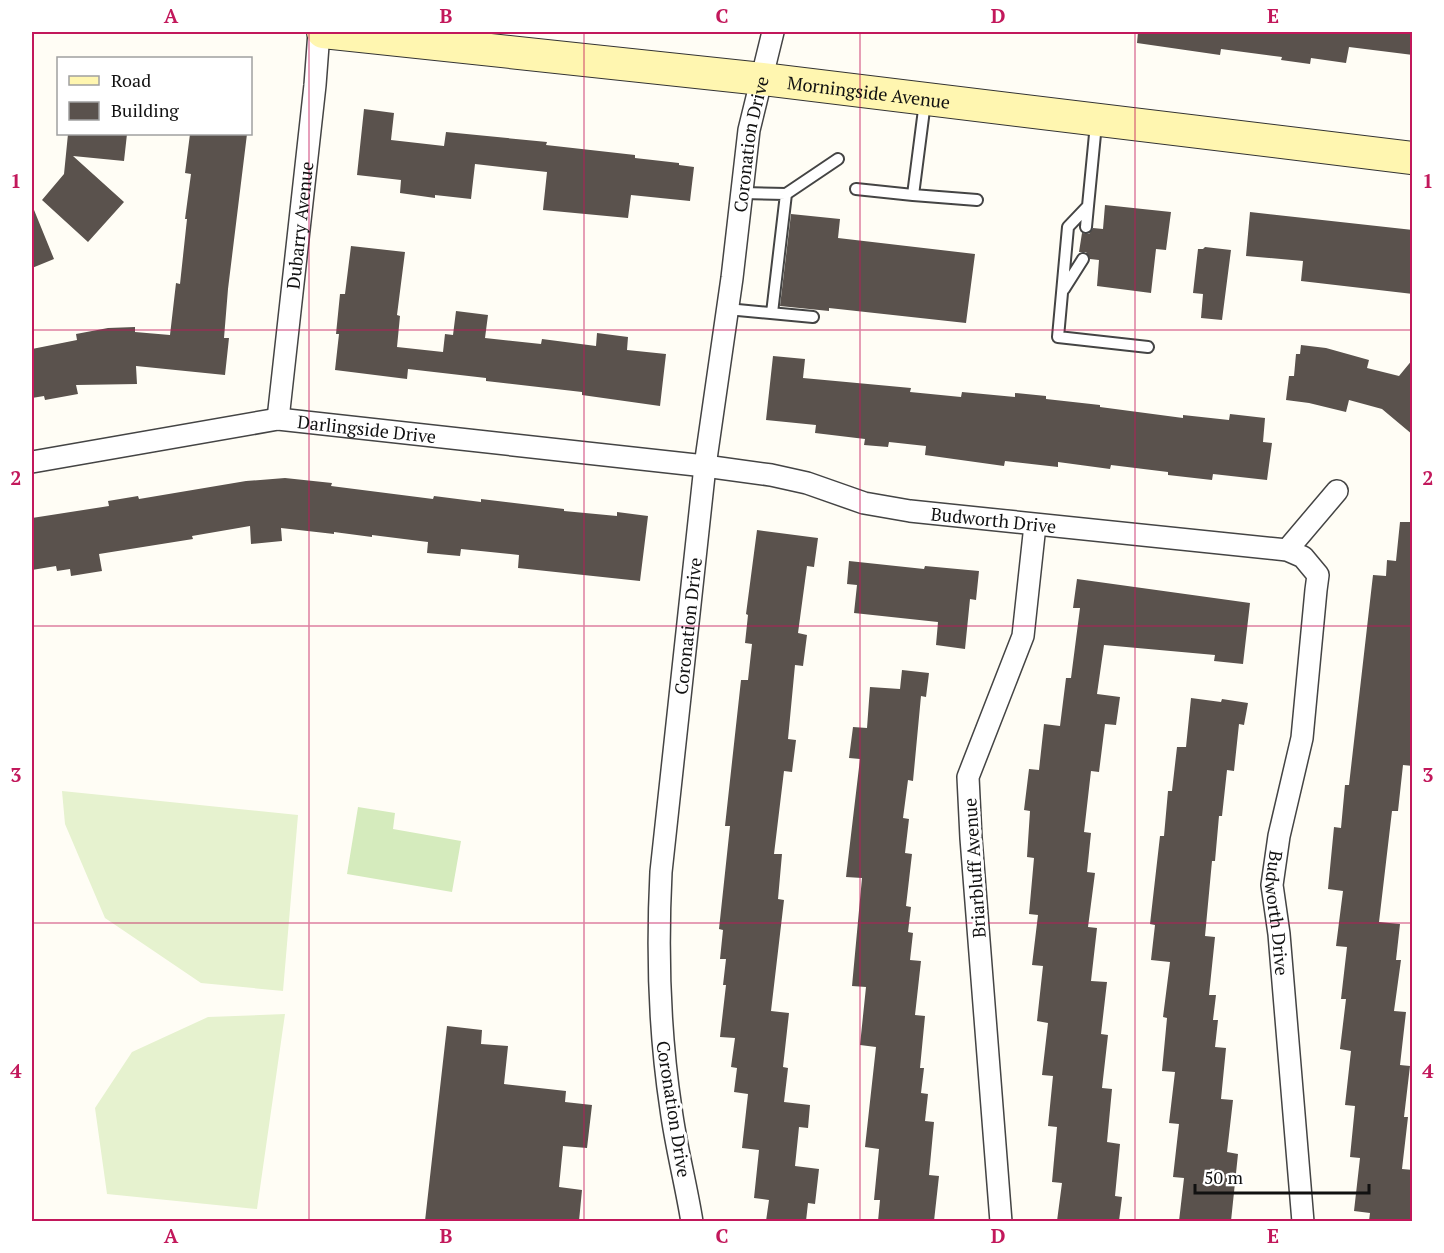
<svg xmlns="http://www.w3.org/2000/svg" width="1444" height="1253" font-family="'PT Serif',serif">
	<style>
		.grass { fill: #d5ebbd }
		.pitch { fill: #e6f2cf }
		.building { fill: #5a524d }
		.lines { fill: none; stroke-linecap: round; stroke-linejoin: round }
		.lane-casing { stroke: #444; stroke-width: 14 }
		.street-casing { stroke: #444; stroke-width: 24 }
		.secondary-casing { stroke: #333; stroke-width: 34 }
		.lane { stroke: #fff; stroke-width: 10 }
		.street { stroke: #fff; stroke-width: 21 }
		.secondary { stroke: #fff6b0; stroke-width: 32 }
		.grid { fill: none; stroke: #c2185b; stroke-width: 1.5; stroke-opacity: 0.55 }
		.labels { text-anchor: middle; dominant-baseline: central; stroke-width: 6; stroke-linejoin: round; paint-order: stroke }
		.street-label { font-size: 18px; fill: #111; stroke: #fff }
		.neatline { fill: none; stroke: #c2185b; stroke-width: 2 }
		.grid-label { font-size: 20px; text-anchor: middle; font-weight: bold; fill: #c2185b }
	</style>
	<rect width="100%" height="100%" fill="#fffdf5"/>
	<path class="grass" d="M358,807l37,6 -2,16 68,12 -9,51 -105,-18z"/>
	<path class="pitch" d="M62,791l236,24 -15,176 -82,-8 -96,-65 -40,-94z
		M285,1014l-28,195 -150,-15 -12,-86 37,-56 76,-35z"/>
	<path class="building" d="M1138,32h275v23l-64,-8 -3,16 -35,-5 -1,6 -29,-4 1,-3 -61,-8 -1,6 -83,-12z
		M364,109l30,4 -3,27 53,6 2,-14 101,10 -1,3 89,10v3l44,5v2l15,2 -4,34 -59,-6 -3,23 -85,-8 4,-38 -72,-8 -4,35 -36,-4v3l-35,-5 1,-13 -44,-5z
		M68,134h59l-3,27 -51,-5 51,46 -36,40 -46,-42 22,-26z
		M190,134h57l-19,155 -4,49h5l-4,37 -89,-9 1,18 -61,1 2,9 -33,6 -1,-4 -12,2v-49l45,-9 -1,-6 32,-6 27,-1v5l35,3 6,-52 4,1 7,-65h-2l6,-45 -6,-1z
		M32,205l22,54 -22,9z
		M1105,205l66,7 -5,38 -10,-1 -5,44 -54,-7 2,-26 -9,-1 -4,-7h-7l3,-19 7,1 4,-6 10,1z
		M1250,212l163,18v64l-112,-13 2,-20 -57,-5z
		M791,214l49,5 -2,19 137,16 -9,69 -137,-15v3l-49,-5z
		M351,246l54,6 -8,63 3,1 -3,31 46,5 2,-18 8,1 3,-24 32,4 -3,23 56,6 1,-5 54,7 1,-13 31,4 -1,13 39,4 -6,52 -78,-11v-3l-96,-11v-3l-78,-9 -1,10 -72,-9 4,-36h-3l4,-40h5z
		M1205,247l26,3 -9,70 -21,-2 2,-24 -10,-1 5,-44h5z
		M1301,345l25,3 43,12 -2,8 32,8 14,-17v76l-31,-26 -33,-9 -3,12 -37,-9 -23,-3 3,-24h5l2,-22h4z
		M773,356l32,3 -2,19 108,10 -1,4 51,5 1,-5 53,5v-4l31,3v3l54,6v2l83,11v-3l46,5 1,-6 35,4 -2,24 9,1 -5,37 -54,-6 -1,6 -44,-5v-3l-57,-7 -1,4 -52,-7v5l-53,-6 -1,5 -79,-11 1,-9 -37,-4 -1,5 -24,-2 1,-6 -50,-6 1,-8 -50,-5z
		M285,478l47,5 -1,3 102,13 1,-3 47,6v-3l83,10v2l53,5v-4l31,4 -8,65 -122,-13 1,-13 -58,-6 -1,7 -33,-3 1,-11 -56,-7v2l-38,-5v2l-53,-6 1,13 -31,3 -1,-18 -58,10 1,3 -94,15 3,17 -31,5 -1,-7 -13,2 -1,-5 -24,4v-52l77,-12 -1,-5 30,-5 1,3 107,-18z
		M1400,522h13v244l-10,-1 -5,46h-6l-13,111 21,2 -4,36h5l-7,51 12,1 -6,53 10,1 -6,51h4l-6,52 11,1v51h-44l1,-8 -16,-2 6,-53 -10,-1 5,-51 -10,-1 6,-54 -11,-2 6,-50h-5l6,-52 -11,-1 7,-55 -15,-2 6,-62 7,1 4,-43h4l24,-210 13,1 1,-16 9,1z
		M757,530l61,8 -4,29 -7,-1 -9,67 9,2 -4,31 -8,-1 -7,74 8,1 -4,32 -8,-1 -10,83h8l-4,45 6,1 -13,111 18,2 -6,54 5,1 -4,34 26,3 -2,23 -9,-1 -4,39 24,3 -4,35 -7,-1 -2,18h-40l3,-21 -15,-2 5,-48 -17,-2 6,-54 -14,-2 3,-24 -6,-1 4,-29 -15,-1 6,-52h-3l3,-26h-6l3,-29 -4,-1 11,-103h-5l16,-146h7l4,-36 -7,-1 3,-28 -2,-1z
		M849,561l75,8 1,-3 54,5 -3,29 -6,-1 -5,50 -29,-4 2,-23 -84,-9 3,-28 -10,-1z
		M1077,579l173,24 -7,61 -29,-3 1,-6 -111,-10 -7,49 23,3 -4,28 -11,-1 -6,48 -8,-1 -7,61 7,1 -4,39 8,1 -7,54 9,1 -6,53 16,1 -6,52 7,1 -6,53 10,1 -5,53 13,2 -5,52 7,1 -3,24h-62l5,-38 -10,-1 5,-55 -9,-1 5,-50 -11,-1 6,-52 -11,-2 6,-55 -11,-1 6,-50 -9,-1 5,-56 -7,-1 3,-46 -6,-1 5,-41 10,1 5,-46 16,2 6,-48h5l9,-70h-7z
		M902,670l27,3 -3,24 -5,-1 -8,85 -5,-1 -5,38 6,1 -4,34 7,1 -6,52 5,1 -3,25 5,1 -3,27 11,1 -6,54 10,1 -5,52h4l-3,25 7,1 -3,27 9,1 -5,53 10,1 -5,45h-56l2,-21h-6l5,-51 -14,-2 11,-100 -16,-2 6,-58 -14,-1 10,-108 -16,-1 14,-118 -11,-1 4,-31 14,1 3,-41 30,2z
		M1191,698l30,4 1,-3 26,4 -4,22 -5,-1 -5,47 -7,-1 -5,46h-3l-4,45h-3l-7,75 10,1 -6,58h7l-3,25h5l-3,27 11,1 -5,51 12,1 -6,52 11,2 -7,67h-52l5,-43 -11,-1 6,-53 -10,-1 6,-51 -13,-1 5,-53 -4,-1 7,-55 -19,-2 4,-35 -5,-1 10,-88h4l4,-45h4l5,-44h9z
		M447,1026l35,4 -1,14 27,2 -4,38 62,7 -1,11 27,3 -5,43 -24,-2 -4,41 23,3 -3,31h-154z"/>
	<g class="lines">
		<g class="lane-casing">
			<path id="lane" d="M1096,124l-8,82 -20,21 -10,110 90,10
				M856,189l57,6 12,-93
				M742,193l44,1
				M913,195l64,5
				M1086,227l2,-21
				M1064,289l19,-30
				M727,309l86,8
				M772,313l14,-119 52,-35"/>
		</g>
		<g class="street-casing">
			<g id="street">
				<path id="s1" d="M278,419l37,-334 4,-53"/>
				<path id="s2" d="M32,462l246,-43 427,47 66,9 36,8 57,20 46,8 377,39 16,7 15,18 -2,15 -14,148 -23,98 -7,49 7,49 24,288"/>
				<path d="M1287,550l50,-59"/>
				<path id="s3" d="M692,1222c-6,-38 -16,-75 -21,-113 -12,-79 -14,-158 -10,-237l44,-406 27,-188 17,-148 24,-98"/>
				<path d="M1001,1222l-30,-384 -3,-61 55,-141 12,-111"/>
			</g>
		</g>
		<g class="secondary-casing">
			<g id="secondary">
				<path id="s4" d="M323,32l439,47 650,79"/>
			</g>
		</g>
		<use href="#lane" class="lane"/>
		<use href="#street" class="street"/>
		<use href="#secondary" class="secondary"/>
	</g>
	<path class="grid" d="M309,32v1190M584,32v1190M860,32v1190M1135,32v1190M32,330h1380M32,626h1380M32,923h1380"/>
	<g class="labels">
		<g class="street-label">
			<text stroke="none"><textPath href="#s4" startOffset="549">Morningside Avenue</textPath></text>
			<text stroke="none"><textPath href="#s3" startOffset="1086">Coronation Drive</textPath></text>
			<text stroke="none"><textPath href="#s1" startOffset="195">Dubarry Avenue</textPath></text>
			<text stroke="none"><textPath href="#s2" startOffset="339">Darlingside Drive</textPath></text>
			<text stroke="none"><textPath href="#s2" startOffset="974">Budworth Drive</textPath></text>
			<text stroke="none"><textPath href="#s3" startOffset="600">Coronation Drive</textPath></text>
			<text transform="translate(974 868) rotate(-94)">Briarbluff Avenue</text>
			<text stroke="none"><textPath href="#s2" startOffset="1652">Budworth Drive</textPath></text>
			<text transform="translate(674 1109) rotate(81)">Coronation Drive</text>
		</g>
	</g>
	<rect width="1444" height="1253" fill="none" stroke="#ffffff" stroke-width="66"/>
	<rect x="57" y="57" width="195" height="78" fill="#ffffff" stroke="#a0a0a0" stroke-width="1.5"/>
	<rect x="69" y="76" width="30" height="9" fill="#fff6b0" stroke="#a0a0a0" stroke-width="1.5"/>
	<text x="111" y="87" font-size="18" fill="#111111">Road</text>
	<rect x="69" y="102" width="30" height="18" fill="#5a524d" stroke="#a0a0a0" stroke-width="1.5"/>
	<text x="111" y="117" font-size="18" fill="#111111">Building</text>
	<path d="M1195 1184v9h174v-9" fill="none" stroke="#111111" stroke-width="3"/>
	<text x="1204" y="1184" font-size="18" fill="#111111" stroke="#ffffff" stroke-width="4.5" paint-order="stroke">50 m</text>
	<rect x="33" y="33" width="1378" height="1187" class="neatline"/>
	<g class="grid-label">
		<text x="171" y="23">A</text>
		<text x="446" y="23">B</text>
		<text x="722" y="23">C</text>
		<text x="998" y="23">D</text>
		<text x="1273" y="23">E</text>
		<text x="16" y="188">1</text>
		<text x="1428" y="188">1</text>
		<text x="16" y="485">2</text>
		<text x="1428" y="485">2</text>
		<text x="16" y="782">3</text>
		<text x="1428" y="782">3</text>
		<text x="16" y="1078">4</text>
		<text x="1428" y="1078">4</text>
		<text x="171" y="1243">A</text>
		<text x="446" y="1243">B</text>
		<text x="722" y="1243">C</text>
		<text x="998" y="1243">D</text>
		<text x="1273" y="1243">E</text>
	</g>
</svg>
